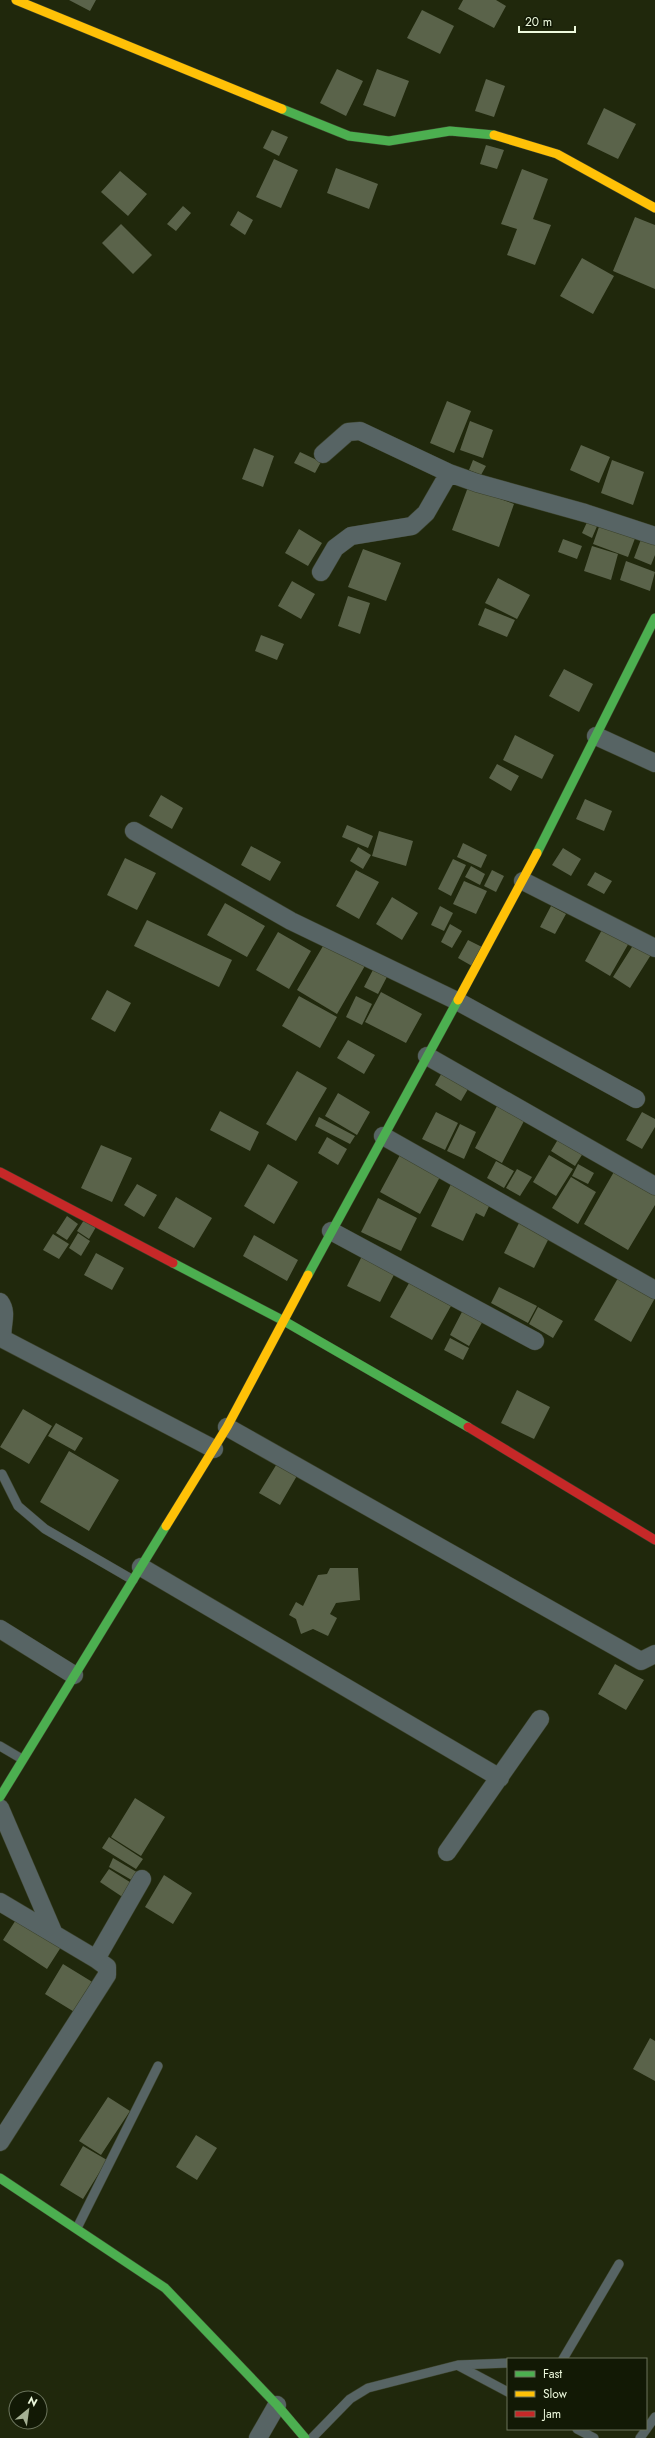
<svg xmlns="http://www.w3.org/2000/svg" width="655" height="2438" font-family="Jost,sans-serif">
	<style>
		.building { fill: #5a634a }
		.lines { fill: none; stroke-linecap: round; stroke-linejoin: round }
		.lane-casing { stroke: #3c432c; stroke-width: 10 }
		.street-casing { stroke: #3c432c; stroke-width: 19 }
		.fast-casing { stroke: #3c432c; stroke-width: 10 }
		.slow-casing { stroke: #3c432c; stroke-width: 10 }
		.jam-casing { stroke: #3c432c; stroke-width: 10 }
		.lane { stroke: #576464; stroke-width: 9 }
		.street { stroke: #576464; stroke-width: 18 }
		.fast { stroke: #4caf50; stroke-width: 9 }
		.slow { stroke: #ffc107; stroke-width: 9 }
		.jam { stroke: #c62828; stroke-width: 9 }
	</style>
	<rect width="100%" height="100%" fill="#20280c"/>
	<path class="building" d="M69,0h27l-6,11z
		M463,0h33l10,6 -12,22 -36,-19z
		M422,10l32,16 -14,28 -33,-16z
		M337,69l26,12 -17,35 -26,-13z
		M377,69l32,12 -14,36 -32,-12z
		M486,79l19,7 -11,31 -19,-6z
		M604,108l32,16 -18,35 -31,-15z
		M272,130l16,7 -9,19 -16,-8z
		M486,145l18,5 -7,19 -17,-5z
		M274,159l24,11 -17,38 -25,-11z
		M336,168l42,16 -9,25 -42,-16z
		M522,169l26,10 -15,40 18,6 -16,40 -28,-10 10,-26 -16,-5z
		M120,171l27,23 -19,22 -27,-24z
		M183,206l8,7 -15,18 -9,-7z
		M238,211l15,9 -8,15 -15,-10z
		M635,217l20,8v64l-42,-18z
		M121,224l31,31 -19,19 -31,-31z
		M582,258l32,18 -21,38 -33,-18z
		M447,401l24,10 -17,42 -24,-10z
		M470,421l23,9 -10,28 -23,-8z
		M581,445l29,12 -11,26 -29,-13z
		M254,448l20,8 -11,31 -21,-8z
		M300,452l21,10 -6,11 -21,-10z
		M473,460l13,6 -5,9 -12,-5z
		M612,460l32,12 -11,33 -32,-12z
		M468,487l46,17 -15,43 -47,-17z
		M588,520l10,4 -6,14 -10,-5z
		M601,521l36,12 -9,24 -35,-13z
		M299,529l23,14 -14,23 -23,-13z
		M643,534l12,5v16l-4,10 -17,-7z
		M563,539l19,7 -5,13 -19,-7z
		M592,546l26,8 -7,26 -27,-9z
		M363,549l38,14 -15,38 -38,-14z
		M626,561l29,11 -5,19 -30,-11z
		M498,578l32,17 -13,24 -32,-16z
		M292,581l23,13 -14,25 -23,-13z
		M348,596l22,7 -10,31 -22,-8z
		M485,608l30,12 -8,17 -29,-12z
		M261,635l23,9 -7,16 -22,-9z
		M564,669l29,15 -14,28 -30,-16z
		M515,735l39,20 -12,24 -39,-19z
		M497,764l22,12 -8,15 -22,-13z
		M161,795l22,13 -11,21 -23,-13z
		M585,799l27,12 -8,20 -28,-12z
		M347,825l26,11 -5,12 -26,-11z
		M379,831l34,10 -7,25 -34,-10z
		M463,843l24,12 -6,13 -24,-11z
		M251,846l30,16 -11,19 -29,-16z
		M358,847l13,8 -8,14 -13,-8z
		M563,848l18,11 -10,17 -19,-11z
		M125,858l31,15 -19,37 -30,-15z
		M453,859l13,6 -15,31 -13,-7z
		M471,866l14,8 -5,11 -15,-8z
		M356,870l23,12 -20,37 -23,-13z
		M492,870l12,6 -8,16 -12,-6z
		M595,872l17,9 -8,13 -17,-9z
		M464,881l23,10 -11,23 -23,-10z
		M392,897l26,16 -16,27 -26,-16z
		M225,903l40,23 -18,31 -40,-22z
		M440,906l13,7 -9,18 -13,-6z
		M551,906l15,8 -11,20 -15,-7z
		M147,920l85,40 -13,27 -85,-41z
		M450,924l12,7 -10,17 -11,-6z
		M604,926l26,15 -20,35 -25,-15z
		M278,932l33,19 -22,38 -33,-19z
		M637,939l17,11 -24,38 -17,-11z
		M468,940l14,7 -10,19 -14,-8z
		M326,941l40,23 -29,50 -40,-24z
		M375,966l14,7 -11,21 -14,-7z
		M107,990l24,13 -16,29 -24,-13z
		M381,992l41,22 -16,29 -41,-21z
		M299,996l38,21 -17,31 -38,-22z
		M356,996l16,8 -10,21 -16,-8z
		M348,1040l27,15 -11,19 -27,-16z
		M444,1069l27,15 -10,17 -26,-16z
		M297,1071l30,17 -31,53 -30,-17z
		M338,1093l32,19 -13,23 -32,-19z
		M497,1106l27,15 -22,42 -27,-15z
		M220,1111l39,21 -9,19 -40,-21z
		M436,1112l22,11 -13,27 -23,-11z
		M642,1112l13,7v8l-13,22 -16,-9z
		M319,1117l36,19 -5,8 -35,-18z
		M460,1124l16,8 -12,27 -17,-8z
		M560,1136l25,14 -10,16 -24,-15z
		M327,1137l20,12 -9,16 -20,-12z
		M101,1145l31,13 -20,44 -31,-14z
		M401,1153l40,22 -21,39 -40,-22z
		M549,1155l24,14 -17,27 -23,-14z
		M496,1161l18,10 -10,17 -17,-10z
		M268,1164l30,18 -24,42 -30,-18z
		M578,1164l16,9 -6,11 -16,-8z
		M517,1169l15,8 -12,19 -14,-8z
		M615,1170l40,24v11l-27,45 -44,-26z
		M571,1177l25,15 -18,32 -26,-16z
		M137,1184l20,11 -13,22 -20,-12z
		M451,1184l40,18 -7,15 -8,-4 -13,28 -32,-15z
		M176,1197l36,21 -18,30 -36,-20z
		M378,1198l39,20 -16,33 -40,-19z
		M67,1216l11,8 -11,16 -11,-7z
		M84,1220l12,7 -7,12 -12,-8z
		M519,1223l30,15 -15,30 -30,-15z
		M78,1233l12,8 -9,15 -12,-8z
		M53,1234l16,10 -10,15 -16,-9z
		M254,1235l44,25 -11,21 -44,-25z
		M364,1252l33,17 -17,33 -33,-16z
		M96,1253l28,15 -12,22 -28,-15z
		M618,1278l37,20 -24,44 -37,-22z
		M409,1283l42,23 -19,34 -42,-23z
		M499,1287l38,19 -9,17 -37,-20z
		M538,1307l25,14 -10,17 -24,-14z
		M464,1308l20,11 -15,27 -19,-11z
		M450,1338l19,10 -6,12 -19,-10z
		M517,1390l33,17 -16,32 -33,-16z
		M23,1409l29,17 -23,38 -29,-17z
		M56,1423l27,15 -8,13 -27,-15z
		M69,1451l50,29 -30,51 -49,-29z
		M278,1462l20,12 -18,31 -21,-12z
		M330,1568h28l2,32 -24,3 -6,11 7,4 -9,18 -15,-7 -12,5 -5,-15 -7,-4 7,-13 7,4 15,-31 9,-1z
		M615,1664l29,16 -18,30 -28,-16z
		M135,1798l30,19 -24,39 -30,-19z
		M109,1837l34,22 -7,10 -34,-21z
		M113,1858l27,16 -5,8 -26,-15z
		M109,1869l24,15 -9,14 -24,-16z
		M164,1875l28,18 -19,31 -28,-17z
		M19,1915l44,29 -16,25 -44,-29z
		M63,1964l31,19 -18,30 -31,-19z
		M650,2038l5,3v40l-22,-12z
		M108,2097l22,14 -29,44 -22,-14z
		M196,2135l21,13 -20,32 -21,-13z
		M83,2146l24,14 -24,39 -23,-14z"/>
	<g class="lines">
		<g class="lane-casing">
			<path id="lane" d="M2,1474l16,32 27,23 88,51
				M0,1746l22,13
				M77,2228l81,-162
				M563,2359l56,-95
				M459,2366l49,26
				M577,2429l17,9
				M312,2438l38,-39 18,-11 90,-23 50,-2
				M640,2438l15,-21"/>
		</g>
		<g class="street-casing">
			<path id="street" d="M323,454l25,-22 12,-1 89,42 28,10 108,30 70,23
				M321,572l14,-24 16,-12 61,-10 14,-13 23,-40
				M596,736l59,27
				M134,831l157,90 166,80 179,98
				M523,881l132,67
				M427,1056l228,130
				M383,1136l272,154
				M331,1231l204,110
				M0,1302c9,12 0,25 3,37l211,110
				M227,1427l414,234 14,-7
				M141,1567l359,211
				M0,1629l74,46
				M0,1808l54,126
				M447,1852l93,-133
				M0,1902l96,57 11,8v8l-107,167
				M96,1959l46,-80
				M258,2438l19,-33"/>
		</g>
		<g class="fast-casing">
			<path id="fast" d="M282,109l67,27 40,5 61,-10 44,4
				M537,853l118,-235
				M173,1263l111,58 184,106
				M308,1275l150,-275
				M0,1797l166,-271
				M0,2178l165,110 112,117 28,33"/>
		</g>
		<g class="slow-casing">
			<path id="slow" d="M16,0l266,109
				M494,135l63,19 98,54
				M458,1000l79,-147
				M166,1526l61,-99 81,-152"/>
		</g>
		<g class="jam-casing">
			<path id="jam" d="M0,1172l173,91
				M468,1427l187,113"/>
		</g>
		<use href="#lane" class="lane"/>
		<use href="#street" class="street"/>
		<use href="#fast" class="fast"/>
		<use href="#slow" class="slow"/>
		<use href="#jam" class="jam"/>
	</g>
	<rect x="507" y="2358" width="140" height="72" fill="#121905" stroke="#6a735b"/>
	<rect x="515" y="2371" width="20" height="6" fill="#4caf50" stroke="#6a735b"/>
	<text x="543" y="2378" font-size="12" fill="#edf9dd">Fast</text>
	<rect x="515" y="2391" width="20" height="6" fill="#ffc107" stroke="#6a735b"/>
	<text x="543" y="2398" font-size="12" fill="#edf9dd">Slow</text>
	<rect x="515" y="2411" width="20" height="6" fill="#c62828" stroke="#6a735b"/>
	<text x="543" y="2418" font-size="12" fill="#edf9dd">Jam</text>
	<g transform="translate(28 2410) rotate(29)"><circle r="19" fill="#121905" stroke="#6a735b"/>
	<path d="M0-3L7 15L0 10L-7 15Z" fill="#a5b094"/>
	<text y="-6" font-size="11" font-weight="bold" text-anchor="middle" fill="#edf9dd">N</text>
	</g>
	<path d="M519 26v6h56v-6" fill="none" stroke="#edf9dd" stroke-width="2"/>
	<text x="525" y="26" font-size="12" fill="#edf9dd" stroke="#121905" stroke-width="3" paint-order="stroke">20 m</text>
</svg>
